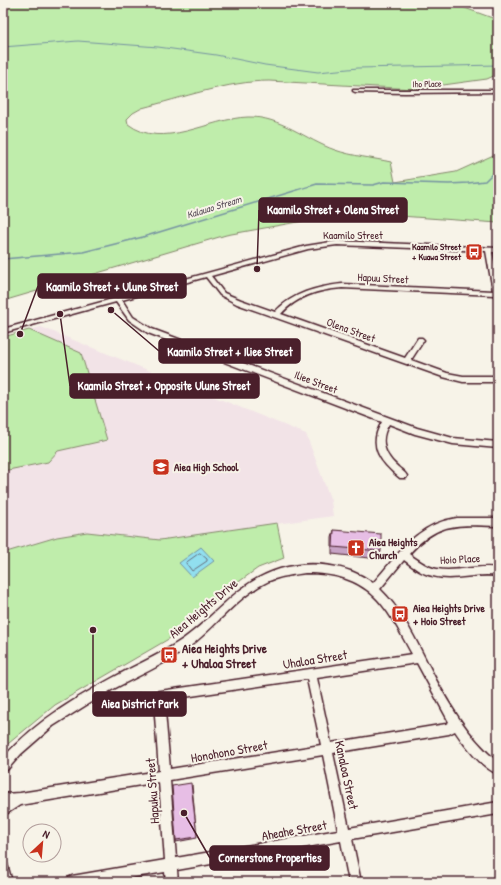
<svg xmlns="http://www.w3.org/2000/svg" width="501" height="885" font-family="'Patrick Hand',sans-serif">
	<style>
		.built { fill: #f2e3e7 }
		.green { fill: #bfedab; stroke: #84866b }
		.water { fill: #91dfef; stroke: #7592a1 }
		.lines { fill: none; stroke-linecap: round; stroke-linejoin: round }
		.shore { stroke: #666c79; stroke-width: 1 }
		.stream-far1 { stroke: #7592a1; stroke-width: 1 }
		.stream { stroke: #7592a1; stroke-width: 1.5 }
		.minor-casing { stroke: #4a1f2b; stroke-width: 3 }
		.minor { fill: #f7f3e8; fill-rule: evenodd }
		.wall { fill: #c7a3c5; stroke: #4a1f2b }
		.building { fill: #e7bee5; stroke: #4a1f2b }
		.labels { text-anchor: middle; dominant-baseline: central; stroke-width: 4; stroke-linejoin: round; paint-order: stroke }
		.far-street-label { font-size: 9px; fill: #4a1f2b; stroke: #f7f3e8 }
		.far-poi-label { font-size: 9px; font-weight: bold; fill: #4a1f2b; stroke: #f7f3e8; text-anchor: end }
		.far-water-label { font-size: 10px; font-style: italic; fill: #5c4f5c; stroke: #f7f3e8 }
		.street-label { font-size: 11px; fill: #4a1f2b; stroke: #f7f3e8 }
		.poi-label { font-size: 11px; font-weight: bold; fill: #4a1f2b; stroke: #f7f3e8; text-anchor: start }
		.near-street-label { font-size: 13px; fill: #4a1f2b; stroke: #f7f3e8 }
		.near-poi-label { font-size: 13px; font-weight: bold; fill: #4a1f2b; stroke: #f7f3e8; text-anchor: start }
		.leader { fill: none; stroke: #4a1f2b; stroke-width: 1.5 }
		.callout-dot { fill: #4a1f2b; stroke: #f7f3e8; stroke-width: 1.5 }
		.callout { fill: #4a1f2b; stroke: #4a1f2b; stroke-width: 1.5 }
		.callout-label { font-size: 12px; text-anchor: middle; font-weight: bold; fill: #fff }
	</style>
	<rect width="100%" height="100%" fill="#f7f3e8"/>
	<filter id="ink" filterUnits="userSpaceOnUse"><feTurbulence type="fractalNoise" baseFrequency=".025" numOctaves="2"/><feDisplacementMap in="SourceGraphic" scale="8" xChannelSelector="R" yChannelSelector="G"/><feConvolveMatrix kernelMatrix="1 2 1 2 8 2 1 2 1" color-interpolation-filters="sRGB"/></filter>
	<g filter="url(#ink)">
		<path class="built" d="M41,327l265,107 25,67 2,15 -173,24 -73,-8 -30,5 -54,16v-216z"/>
		<path class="green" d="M3,3h448l47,17v54l-11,5 -73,10 -145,-8c-40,0 -88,17 -127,27l-9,5 -6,6 1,5c35,27 81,-6 120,-7 32,-1 58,23 87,33 17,6 38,8 56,12l4,20 61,-10 42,-19v70l-112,-8 -61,2 -99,18 -223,66z
			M29,330l52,23 26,87 -49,11 -10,11 -45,9v-134z
			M277,523l7,35 -26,10 -25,18 -40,37 -21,14 -117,68 -52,43v-195l54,-16 30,-5 73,8z"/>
		<path class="water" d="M201,547l13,14 -22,16 -13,-14z"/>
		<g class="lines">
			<path class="shore" d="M200,553l7,6v2l-15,10 -6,-8z"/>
			<path class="stream-far1" d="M3,47l75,-6 80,6 58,8 49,10 53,7 40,-4 140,-3"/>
			<path class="stream" d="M3,259l80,-7 60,-15 174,-53 56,1 11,-3 65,2 19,-1 17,-2 13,-13"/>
			<g class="minor-casing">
				<path id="minor" d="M353,90h145v2l-93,1 -50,-1 -2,-1z
					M337,241l161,7v4h-6l6,28v19h-2l-2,-4 -152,-7c-24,2 -45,8 -61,26l124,44 13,-20h4l2,2 -13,20 36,13 16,3h35v6h-35l-20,-5 -206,-73 -17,-9 -14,-18 -84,23 11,17 19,12 265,99 36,10 45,4v6l-45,-4 -38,-10 -26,-10c-10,16 -5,31 9,43 3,3 7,5 9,9l-1,2h-6c-19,-15 -33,-32 -18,-56l-234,-89 -19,-13 -13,-18 -113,31v-4l303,-83zM337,245l149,6 7,40 -151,-7c-26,3 -49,9 -67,28l-34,-12 -17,-7 -13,-17 97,-27z
					M457,518h41v8c-41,-1 -59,-5 -89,28 7,5 14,10 21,13 19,8 46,-3 68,1v8c-22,-4 -43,6 -65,0 -11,-2 -20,-9 -29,-16l-24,29c22,21 35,50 49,77 18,36 38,70 69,96v12c-16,-6 -34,-29 -43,-43l-6,3 -116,19 16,75 149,-26v12l-146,25 9,43h-12l-8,-41 -164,29 1,12h-12l-1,-10 -59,10h-40l2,-4 4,-2 93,-16 -6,-78 -139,23 -17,11v-22l17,-1 139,-22 -5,-69c-21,3 -38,10 -55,-5l-46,29 -32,28 -14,16 -4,1v-13c35,-40 80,-64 126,-89 16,-8 33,-16 48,-26 38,-24 57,-60 103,-74 30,-9 68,-5 93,14 26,-29 43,-59 84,-65zM305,573c64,0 80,30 107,81l-293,43 -7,-2 -4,-3c27,-15 56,-27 81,-45 28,-21 48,-51 80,-66 12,-5 24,-6 36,-8zM417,663l32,59 -3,2 -115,19 -14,-65zM307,679l14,66 -151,24 -6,-69zM323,755l15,75 -162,28 -6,-78z
					M3,862l4,2 5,18h-9z"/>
			</g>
			<use href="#minor" class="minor"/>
		</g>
		<path class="wall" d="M334,530l47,21 -2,8 -47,-5v-16z
			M192,785l5,53 -21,4v-2z"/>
		<path class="building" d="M334,530l47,4v17l-48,-4z
			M191,783l6,54 -21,3 -4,-54z"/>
	</g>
	<defs>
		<g id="bus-square" transform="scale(0.9)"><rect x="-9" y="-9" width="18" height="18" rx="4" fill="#c8321e" stroke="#f7f3e8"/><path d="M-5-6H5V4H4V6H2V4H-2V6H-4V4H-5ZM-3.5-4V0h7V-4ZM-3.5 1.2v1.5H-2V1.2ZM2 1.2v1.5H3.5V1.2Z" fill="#fff"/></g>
		<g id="school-square" transform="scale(0.9)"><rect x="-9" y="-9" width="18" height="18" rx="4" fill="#c8321e" stroke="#f7f3e8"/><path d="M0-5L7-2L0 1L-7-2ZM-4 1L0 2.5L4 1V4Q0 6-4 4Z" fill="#fff"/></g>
		<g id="church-square" transform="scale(0.9)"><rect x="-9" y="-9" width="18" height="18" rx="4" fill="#c8321e" stroke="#f7f3e8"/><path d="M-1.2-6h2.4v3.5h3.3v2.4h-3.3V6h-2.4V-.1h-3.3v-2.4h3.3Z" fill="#fff"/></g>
	</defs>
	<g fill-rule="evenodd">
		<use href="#bus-square" x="474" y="252"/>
		<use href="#school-square" x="161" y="467"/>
		<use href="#church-square" x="356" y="548"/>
		<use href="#bus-square" x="400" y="614"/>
		<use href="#bus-square" x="169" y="655"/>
	</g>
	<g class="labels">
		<g class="far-street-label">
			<text transform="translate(427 84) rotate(-1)">Iho Place</text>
		</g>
		<g class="far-poi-label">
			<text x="461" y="247">Kaamilo Street<tspan x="461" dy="10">+ Kuawa Street</tspan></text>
		</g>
		<g class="far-water-label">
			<text transform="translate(214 207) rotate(-17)">Kalauao Stream</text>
		</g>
		<g class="street-label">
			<text x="353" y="235">Kaamilo Street</text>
			<text transform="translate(383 278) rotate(3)">Hapuu Street</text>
			<text transform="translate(351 330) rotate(20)">Olena Street</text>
			<text transform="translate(316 382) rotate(21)">Iliee Street</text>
			<text transform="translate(460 559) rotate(-3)">Hoio Place</text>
		</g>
		<g class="poi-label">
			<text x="174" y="467">Aiea High School</text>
			<text x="369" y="542">Aiea Heights<tspan x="369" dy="13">Church</tspan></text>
			<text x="413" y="608">Aiea Heights Drive<tspan x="413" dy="13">+ Hoio Street</tspan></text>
		</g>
		<g class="near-street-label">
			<text transform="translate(203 608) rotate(-40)">Aiea Heights Drive</text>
			<text transform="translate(315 659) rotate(-9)">Uhaloa Street</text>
			<text transform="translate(229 751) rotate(-10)">Honohono Street</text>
			<text transform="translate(347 775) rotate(78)">Kanaloa Street</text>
			<text transform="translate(152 791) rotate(-94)">Hapuku Street</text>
			<text transform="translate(294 830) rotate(-10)">Aheahe Street</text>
		</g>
		<g class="near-poi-label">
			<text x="182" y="648">Aiea Heights Drive<tspan x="182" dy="15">+ Uhaloa Street</tspan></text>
		</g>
	</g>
	<path class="leader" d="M257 269L259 210M20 334L38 286M111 310L159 351M60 314L70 386M93 630L93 704M184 813L210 858"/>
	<g class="callout-dot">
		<circle cx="257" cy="269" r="4"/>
		<circle cx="20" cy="334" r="4"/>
		<circle cx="111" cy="310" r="4"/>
		<circle cx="60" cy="314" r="4"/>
		<circle cx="93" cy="630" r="4"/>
		<circle cx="184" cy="813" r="4"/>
	</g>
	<g class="callout">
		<rect x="259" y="198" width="148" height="24" rx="4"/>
		<rect x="38" y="274" width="148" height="24" rx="4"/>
		<rect x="159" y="339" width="141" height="24" rx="4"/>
		<rect x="70" y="374" width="189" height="24" rx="4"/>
		<rect x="93" y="692" width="93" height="24" rx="4"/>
		<rect x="210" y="846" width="119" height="24" rx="4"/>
	</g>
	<g class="callout-label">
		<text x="333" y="214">Kaamilo Street + Olena Street</text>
		<text x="112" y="291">Kaamilo Street + Ulune Street</text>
		<text x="230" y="356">Kaamilo Street + Iliee Street</text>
		<text x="164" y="390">Kaamilo Street + Opposite Ulune Street</text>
		<text x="140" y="708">Aiea District Park</text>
		<text x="270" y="862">Cornerstone Properties</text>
	</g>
	<rect width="501" height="885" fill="none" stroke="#f7f3e8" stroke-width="16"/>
	<rect x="8" y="8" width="485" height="869" fill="none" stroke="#4a1f2b" stroke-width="1.5" filter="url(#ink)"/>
	<g transform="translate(42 843) rotate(26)"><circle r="19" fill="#f7f3e8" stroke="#b29e9c"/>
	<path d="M0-3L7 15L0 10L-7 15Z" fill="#c8321e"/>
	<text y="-6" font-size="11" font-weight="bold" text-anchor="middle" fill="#4a1f2b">N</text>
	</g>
</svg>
